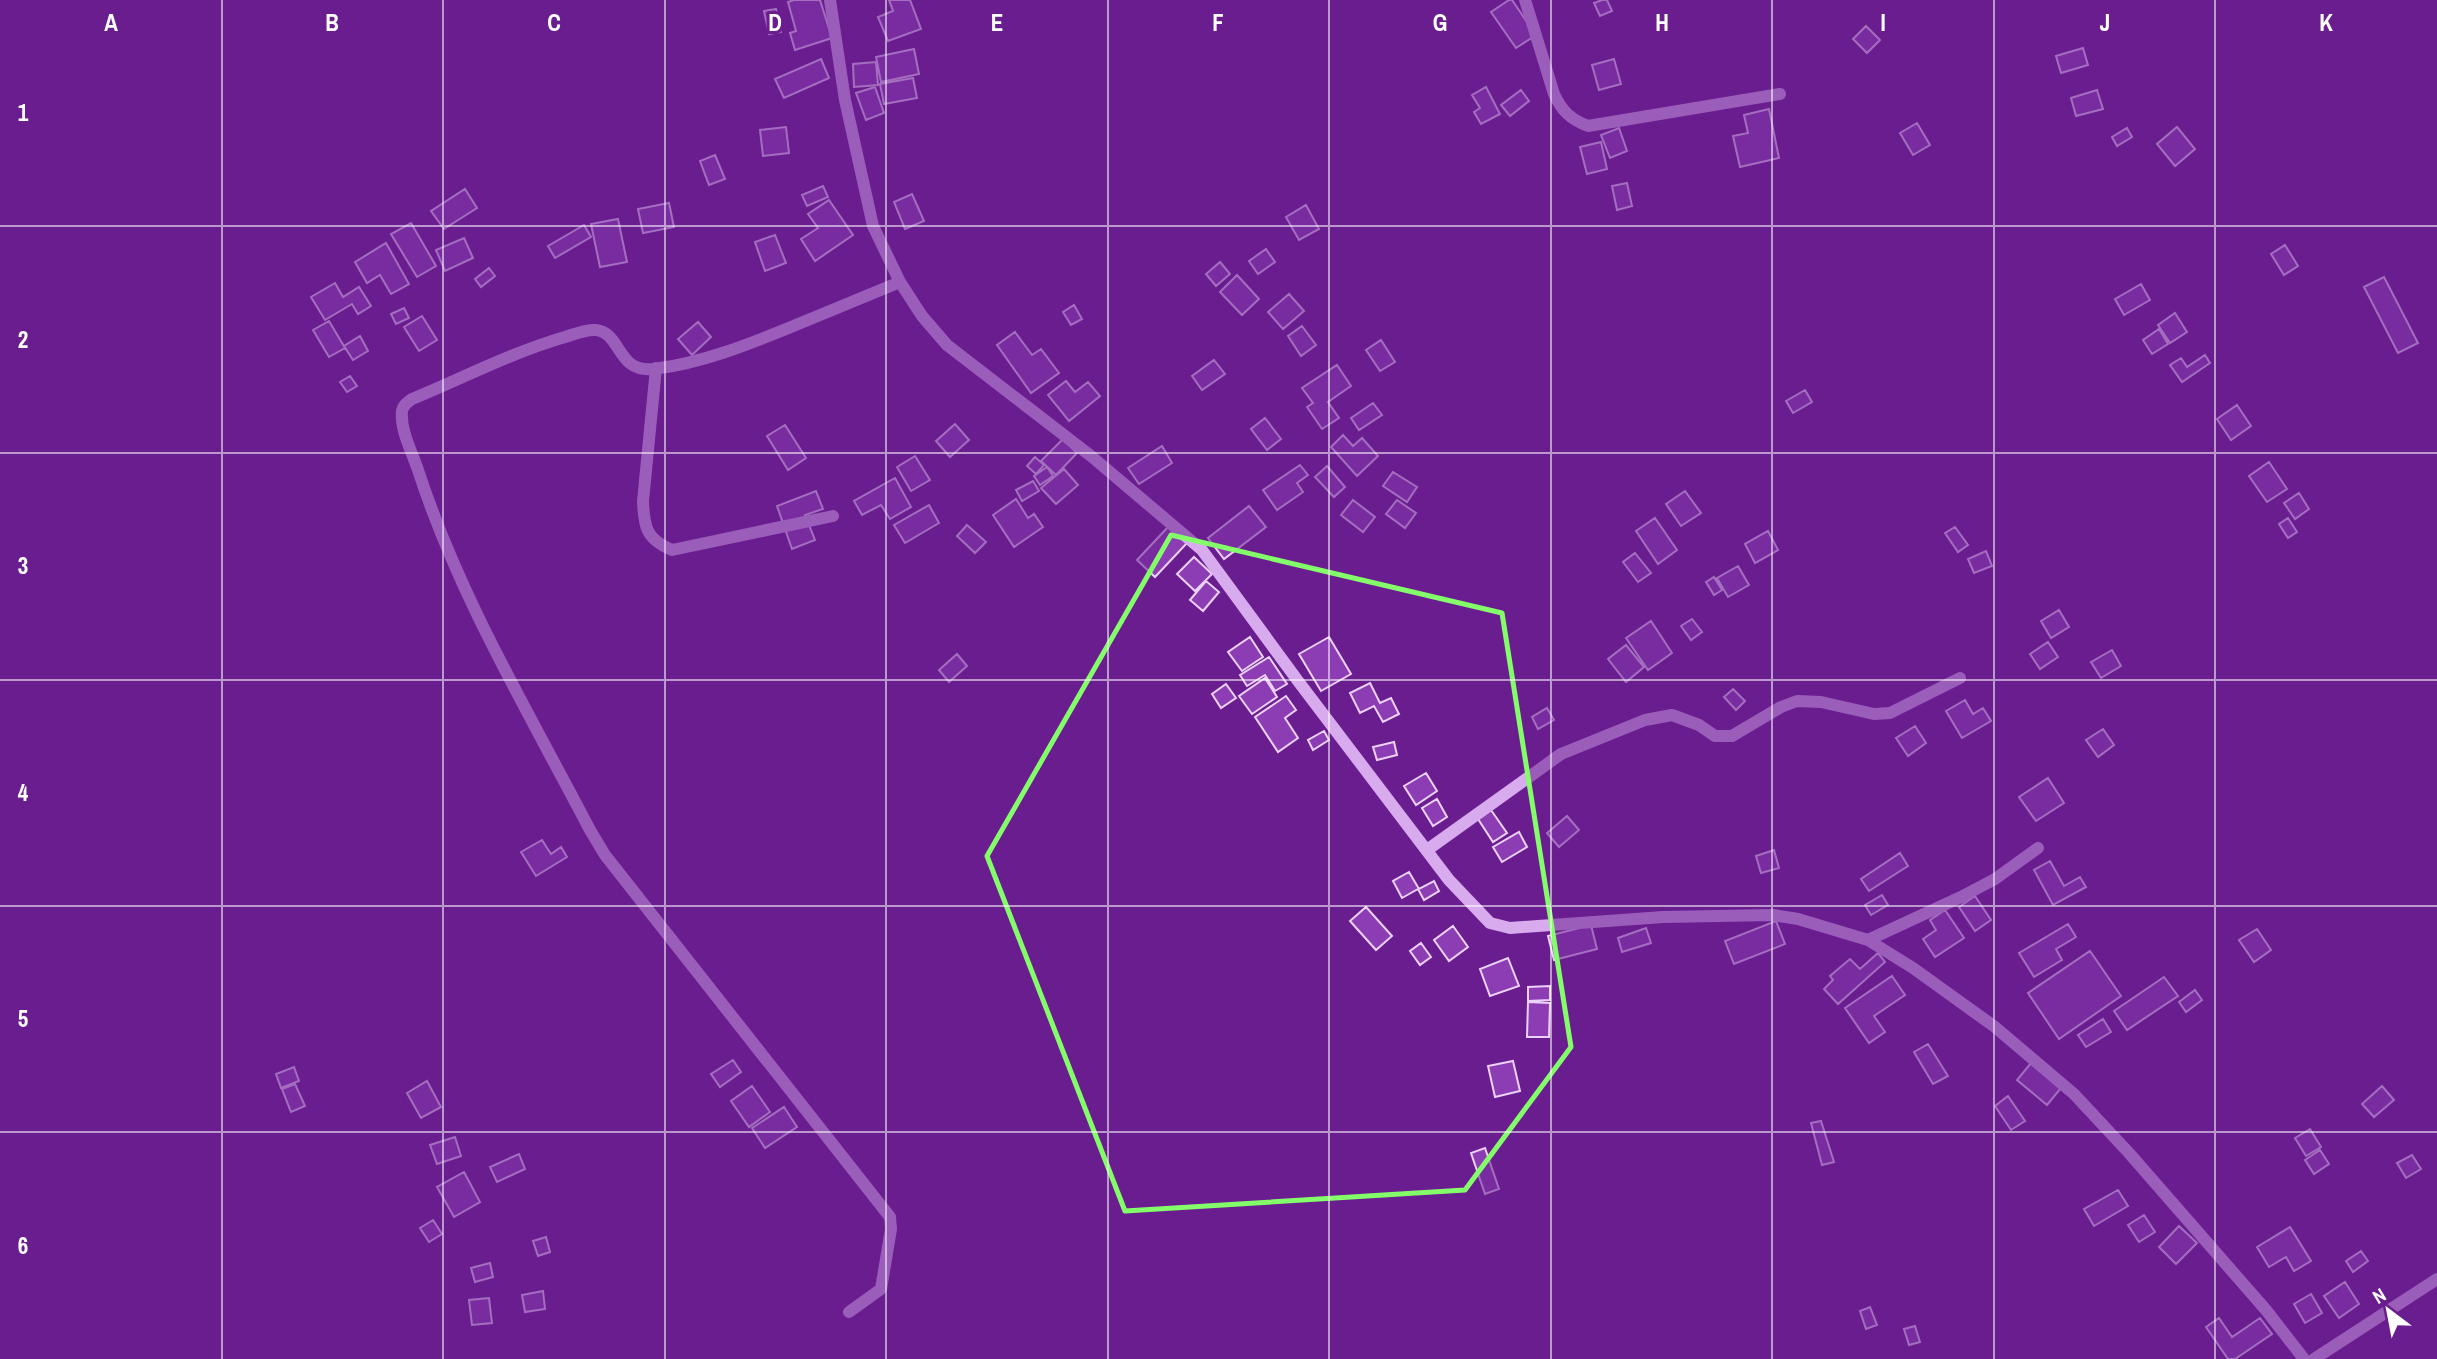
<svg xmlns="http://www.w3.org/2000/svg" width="2437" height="1359" font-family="'Archivo Narrow',sans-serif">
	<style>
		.building { fill: #8c3db4; stroke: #ecd1fa; stroke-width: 2 }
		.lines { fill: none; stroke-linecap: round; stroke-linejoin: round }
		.minor { stroke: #d7abed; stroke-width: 12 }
		.marked { fill: none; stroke: #84fd6a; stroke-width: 5; stroke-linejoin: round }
		.grid { fill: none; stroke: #fff; stroke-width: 2; stroke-opacity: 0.55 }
		.grid-label { font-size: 23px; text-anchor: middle; font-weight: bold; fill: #fff; stroke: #6a1d8f; stroke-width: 6; stroke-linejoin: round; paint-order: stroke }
	</style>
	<rect width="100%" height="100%" fill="#6a1d8f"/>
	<path class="building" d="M794,0h26l12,38 -37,12 -5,-17 6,-2 -8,-29z
		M889,0h21l11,29 -33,12 -10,-24 15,-6z
		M1509,0h3l24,35 -20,13 -25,-36z
		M1602,0h5l5,11 -12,5 -6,-13z
		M776,9l5,23 -12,2 -5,-23z
		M1866,26l14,14 -13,13 -14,-14z
		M2083,48l5,17 -27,8 -5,-17z
		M914,49l5,25 -38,8 -5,-25z
		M821,59l8,19 -45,20 -9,-19z
		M1614,59l7,25 -22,6 -7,-25z
		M876,62l2,23 -24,2 -1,-23z
		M913,78l4,20 -33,6 -4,-20z
		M875,87l9,26 -18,7 -10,-27z
		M1486,87l14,27 -19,10 -7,-12 6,-4 -8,-13z
		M1521,90l8,11 -19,15 -9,-11z
		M2097,90l6,19 -27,7 -5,-18z
		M1769,109l10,49 -39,9 -7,-31 15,-3 -4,-18z
		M1917,123l13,22 -17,10 -13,-22z
		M786,127l3,26 -26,3 -3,-26z
		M2177,127l18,22 -20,17 -18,-22z
		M1619,128l8,23 -17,7 -9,-23z
		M2127,128l5,9 -15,9 -5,-9z
		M1601,142l6,27 -20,5 -7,-27z
		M715,155l10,24 -16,6 -9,-24z
		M1627,183l5,23 -15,4 -5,-24z
		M823,186l5,11 -21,9 -5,-11z
		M465,189l12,19 -33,21 -13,-18z
		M912,194l12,27 -19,8 -11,-27z
		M829,200l24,35 -38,26 -14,-22 17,-11 -10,-14z
		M669,203l5,24 -31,6 -5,-24z
		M1306,205l13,24 -20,11 -13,-23z
		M618,219l9,43 -27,5 -9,-43z
		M411,223l25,43 -19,11 -26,-43z
		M584,225l7,12 -36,21 -7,-12z
		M775,235l11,28 -21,8 -10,-29z
		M464,238l9,20 -28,13 -9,-21z
		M386,243l23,41 -18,10 -11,-19 -13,8 -12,-21z
		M2285,245l13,21 -14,9 -13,-21z
		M1266,249l9,13 -17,12 -9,-13z
		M1220,262l10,12 -14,12 -10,-12z
		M489,268l6,8 -14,11 -6,-8z
		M1237,275l22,24 -17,16 -22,-23z
		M2384,277l34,66 -20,10 -34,-66z
		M335,283l8,14 16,-10 12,19 -13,8 -6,-10 -27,16 -14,-23z
		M2141,284l9,16 -26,15 -9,-16z
		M1289,294l15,17 -21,18 -15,-17z
		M1074,305l8,14 -11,6 -8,-13z
		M404,308l5,10 -13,6 -5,-10z
		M2175,313l12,19 -17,11 -12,-18z
		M422,316l15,24 -18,11 -15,-24z
		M329,321l16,27 -16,9 -16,-27z
		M698,322l13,15 -19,18 -14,-16z
		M1302,326l14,19 -15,11 -13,-20z
		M2159,329l9,15 -16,10 -9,-14z
		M1015,332l17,23 9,-6 18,24 -28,20 -34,-48z
		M360,336l8,15 -15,9 -9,-14z
		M1381,340l14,22 -15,9 -14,-21z
		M2205,355l5,8 -28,19 -12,-17 11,-7 6,9z
		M1214,360l11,14 -23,16 -10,-14z
		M1337,365l14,21 -23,16 11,16 -17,11 -15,-22 6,-4 -11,-15z
		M350,376l7,10 -10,6 -7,-10z
		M1066,381l9,11 13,-10 12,14 -31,25 -21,-26z
		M1805,390l7,12 -19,11 -7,-12z
		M1373,403l9,12 -23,15 -8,-12z
		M2237,405l14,21 -20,14 -14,-21z
		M1265,418l16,21 -14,11 -16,-21z
		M955,424l14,16 -19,17 -14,-16z
		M785,425l21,33 -18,12 -21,-34z
		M1343,435l10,11 9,-8 16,18 -21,20 -26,-29z
		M1063,439l14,14 -21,22 -15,-14z
		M1162,446l10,17 -33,21 -11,-16z
		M915,456l15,24 -19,11 -14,-24z
		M1035,457l9,8 -8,9 -9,-8z
		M2269,462l18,27 -20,13 -18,-26z
		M1300,465l8,10 -11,8 6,9 -26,18 -14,-20z
		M1327,466l18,21 -11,10 -19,-20z
		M1047,467l6,9 -13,9 -6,-9z
		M1064,469l14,16 -22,19 -15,-16z
		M1393,472l24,15 -10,15 -24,-16z
		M895,478l16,29 -21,12 -9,-14 -19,10 -8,-14z
		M1033,481l6,10 -17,10 -6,-11z
		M816,491l7,18 -18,6 10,25 -23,9 -15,-43z
		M1685,491l16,22 -20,13 -15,-22z
		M2299,493l10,16 -14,10 -11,-16z
		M1016,499l12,19 6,-4 9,13 -29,20 -21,-32z
		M1353,500l22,17 -12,15 -22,-17z
		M1397,500l19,13 -11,15 -19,-14z
		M929,505l10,18 -34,20 -11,-18z
		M1249,506l17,21 -42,32 -16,-21z
		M1655,518l22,32 -19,14 -22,-33z
		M2288,518l9,14 -9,6 -9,-14z
		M967,525l19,17 -11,11 -18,-17z
		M1169,526l18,17 -32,34 -18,-17z
		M1955,527l13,18 -10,7 -13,-19z
		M1768,531l10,19 -23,13 -10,-19z
		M1986,551l6,15 -18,7 -6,-14z
		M1635,553l16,20 -13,9 -15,-20z
		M1194,557l18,17 -17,17 -18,-17z
		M1738,566l11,19 -21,12 -11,-19z
		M1714,577l8,13 -8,5 -8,-13z
		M1206,581l13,11 -16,19 -13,-11z
		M2059,610l10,17 -18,11 -10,-17z
		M1692,619l10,13 -11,8 -10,-14z
		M1651,621l21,32 -24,17 -22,-32z
		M1250,637l13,20 -21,14 -14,-19z
		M1329,637l22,37 -30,17 -22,-37z
		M2048,642l10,15 -18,12 -10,-15z
		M1626,645l18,22 -18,15 -18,-23z
		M2112,650l9,16 -20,12 -10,-16z
		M957,654l10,12 -18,16 -10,-12z
		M1269,657l18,27 -12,7 -10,-16 -18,11 -7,-11z
		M1265,678l12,19 -25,17 -13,-18z
		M1370,683l10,20 11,-5 8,16 -16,8 -9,-16 -14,7 -10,-20z
		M1226,684l10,14 -15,10 -9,-14z
		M1733,689l12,12 -9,9 -12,-13z
		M1286,696l10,14 -11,8 13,20 -20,14 -23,-35z
		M1965,700l8,14 10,-6 8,13 -29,17 -16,-27z
		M1547,708l7,12 -16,9 -6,-12z
		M1915,726l11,17 -18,13 -12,-18z
		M2103,729l11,16 -16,12 -12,-17z
		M1324,731l5,9 -16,10 -5,-10z
		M1394,742l3,13 -20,5 -4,-13z
		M1426,773l11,18 -21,14 -12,-19z
		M2048,778l16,25 -28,18 -17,-24z
		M1437,799l10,18 -14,9 -11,-18z
		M1491,810l16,23 -14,9 -15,-23z
		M1567,816l12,14 -20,17 -12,-14z
		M1519,832l8,15 -25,15 -9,-15z
		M542,840l9,14 10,-7 6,10 -31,19 -15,-24z
		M1774,850l5,18 -18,5 -5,-17z
		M1900,853l8,13 -39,25 -8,-12z
		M2050,861l14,25 16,-9 6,10 -33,18 -19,-35z
		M1409,872l10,17 15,-8 5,10 -15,9 -6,-11 -16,9 -9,-17z
		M1882,895l6,10 -17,10 -6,-10z
		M1975,896l16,24 -16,11 -16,-24z
		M1366,907l26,29 -16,14 -26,-29z
		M1945,910l19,28 -29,19 -12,-18 13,-9 -6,-10z
		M1776,921l9,23 -51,20 -9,-23z
		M2068,924l8,13 -20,12 6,11 -28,17 -15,-24z
		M1591,925l6,24 -43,11 -6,-24z
		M1453,926l15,21 -19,14 -15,-21z
		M1646,928l5,15 -29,9 -4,-14z
		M2257,929l14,21 -17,12 -15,-22z
		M1421,943l10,14 -11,8 -10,-14z
		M2090,951l31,45 -62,43 -31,-46z
		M1878,953l7,9 -47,42 -14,-15 9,-9 -3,-4 20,-17 10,10z
		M1508,958l11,28 -29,10 -10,-27z
		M1892,976l13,19 -31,21 11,16 -16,11 -24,-35z
		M2164,977l14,19 -51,34 -13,-19z
		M1550,986v14l-22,1v-14z
		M2195,990l7,10 -16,12 -7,-10z
		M1528,1002l22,1 -1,34h-22z
		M2103,1019l8,13 -25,15 -8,-12z
		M1928,1044l20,32 -15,8 -19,-32z
		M733,1060l8,12 -21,15 -9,-13z
		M1513,1061l7,30 -25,6 -7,-31z
		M2031,1063l30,25 -14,17 -30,-25z
		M294,1067l5,14 -18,7 -5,-14z
		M427,1081l14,26 -20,11 -14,-25z
		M295,1084l10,22 -14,6 -9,-23z
		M752,1086l18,26 -21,15 -18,-26z
		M2382,1086l12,14 -20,17 -12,-13z
		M2008,1096l17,25 -14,9 -16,-24z
		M784,1107l13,20 -32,21 -13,-20z
		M1821,1121l13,41 -12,3 -11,-42z
		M2310,1129l11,18 -15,9 -11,-18z
		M455,1137l6,19 -24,8 -7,-19z
		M1485,1148l14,41 -14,5 -14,-41z
		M2320,1150l9,14 -15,10 -9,-14z
		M519,1154l6,15 -28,13 -7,-15z
		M2412,1155l9,14 -15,9 -9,-15z
		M464,1172l16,30 -26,15 -17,-30z
		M2118,1190l10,16 -34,20 -10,-17z
		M2144,1215l11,17 -16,10 -11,-17z
		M433,1220l9,14 -13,8 -9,-14z
		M2179,1226l18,17 -21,21 -17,-17z
		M2290,1227l21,34 -17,10 -8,-14 -17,10 -12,-20z
		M546,1237l4,15 -12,4 -5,-15z
		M2361,1251l7,10 -15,11 -7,-11z
		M490,1263l3,14 -18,5 -4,-14z
		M2345,1282l14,22 -20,14 -15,-22z
		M543,1291l2,18 -20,3 -3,-17z
		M2311,1294l11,19 -17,10 -11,-19z
		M489,1298l3,25 -20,2 -3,-25z
		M1870,1307l7,18 -11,4 -6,-18z
		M2219,1318l13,19 28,-19 12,16 -37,25h-7l-22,-32z
		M1915,1326l5,16 -11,3 -5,-16z"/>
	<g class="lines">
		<path class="minor" d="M830,0l15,100 28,126 27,56 22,34 25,29 144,111 111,94 96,131 151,199 41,43 20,5 153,-11 110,-2 25,4 70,21 45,28 82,59 79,67 55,59 137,157 38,49
			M1525,0l29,94c8,17 16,25 34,32l192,-32
			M656,368l-13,133c1,26 3,38 29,49l161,-34
			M1427,850l134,-96 84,-34 27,-5 27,10 16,11h17l49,-29 16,-6 24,1 53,12 16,-1 70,-35
			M1868,940l93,-43 34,-18 43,-31
			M849,1312l32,-23 10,-60 -1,-12 -285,-362 -15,-25c-61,-117 -130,-232 -171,-357 -6,-19 -19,-42 -17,-62 1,-6 5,-8 10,-12 51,-21 101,-47 153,-62 10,-3 21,-8 31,-7 26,3 20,43 58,39 48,-6 93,-24 137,-42 37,-15 73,-30 109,-45
			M2314,1359l123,-80"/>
	</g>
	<path d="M0 0H2437V1359H0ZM1171,535l331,78 69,434 -106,143 -340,21 -138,-355z" fill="#6a1d8f" fill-opacity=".55" fill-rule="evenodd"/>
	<path class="marked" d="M1171,535l331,78 69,434 -106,143 -340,21 -138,-355z"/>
	<path class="grid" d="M222,0v1359M443,0v1359M665,0v1359M886,0v1359M1108,0v1359M1329,0v1359M1551,0v1359M1772,0v1359M1994,0v1359M2215,0v1359M0,226h2437M0,453h2437M0,680h2437M0,906h2437M0,1132h2437"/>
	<g class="grid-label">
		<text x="111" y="31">A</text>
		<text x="332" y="31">B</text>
		<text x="554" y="31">C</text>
		<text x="775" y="31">D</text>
		<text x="997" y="31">E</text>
		<text x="1218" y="31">F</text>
		<text x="1440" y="31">G</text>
		<text x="1662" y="31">H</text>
		<text x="1883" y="31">I</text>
		<text x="2105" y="31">J</text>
		<text x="2326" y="31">K</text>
		<text x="23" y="121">1</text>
		<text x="23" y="348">2</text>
		<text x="23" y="574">3</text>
		<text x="23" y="801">4</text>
		<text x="23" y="1027">5</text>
		<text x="23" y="1254">6</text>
	</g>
	<g transform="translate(2388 1310) rotate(328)" stroke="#6a1d8f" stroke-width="5" paint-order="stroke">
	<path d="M0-5L12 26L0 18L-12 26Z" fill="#ffffff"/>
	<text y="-10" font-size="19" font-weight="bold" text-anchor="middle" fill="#ffffff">N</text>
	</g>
</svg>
